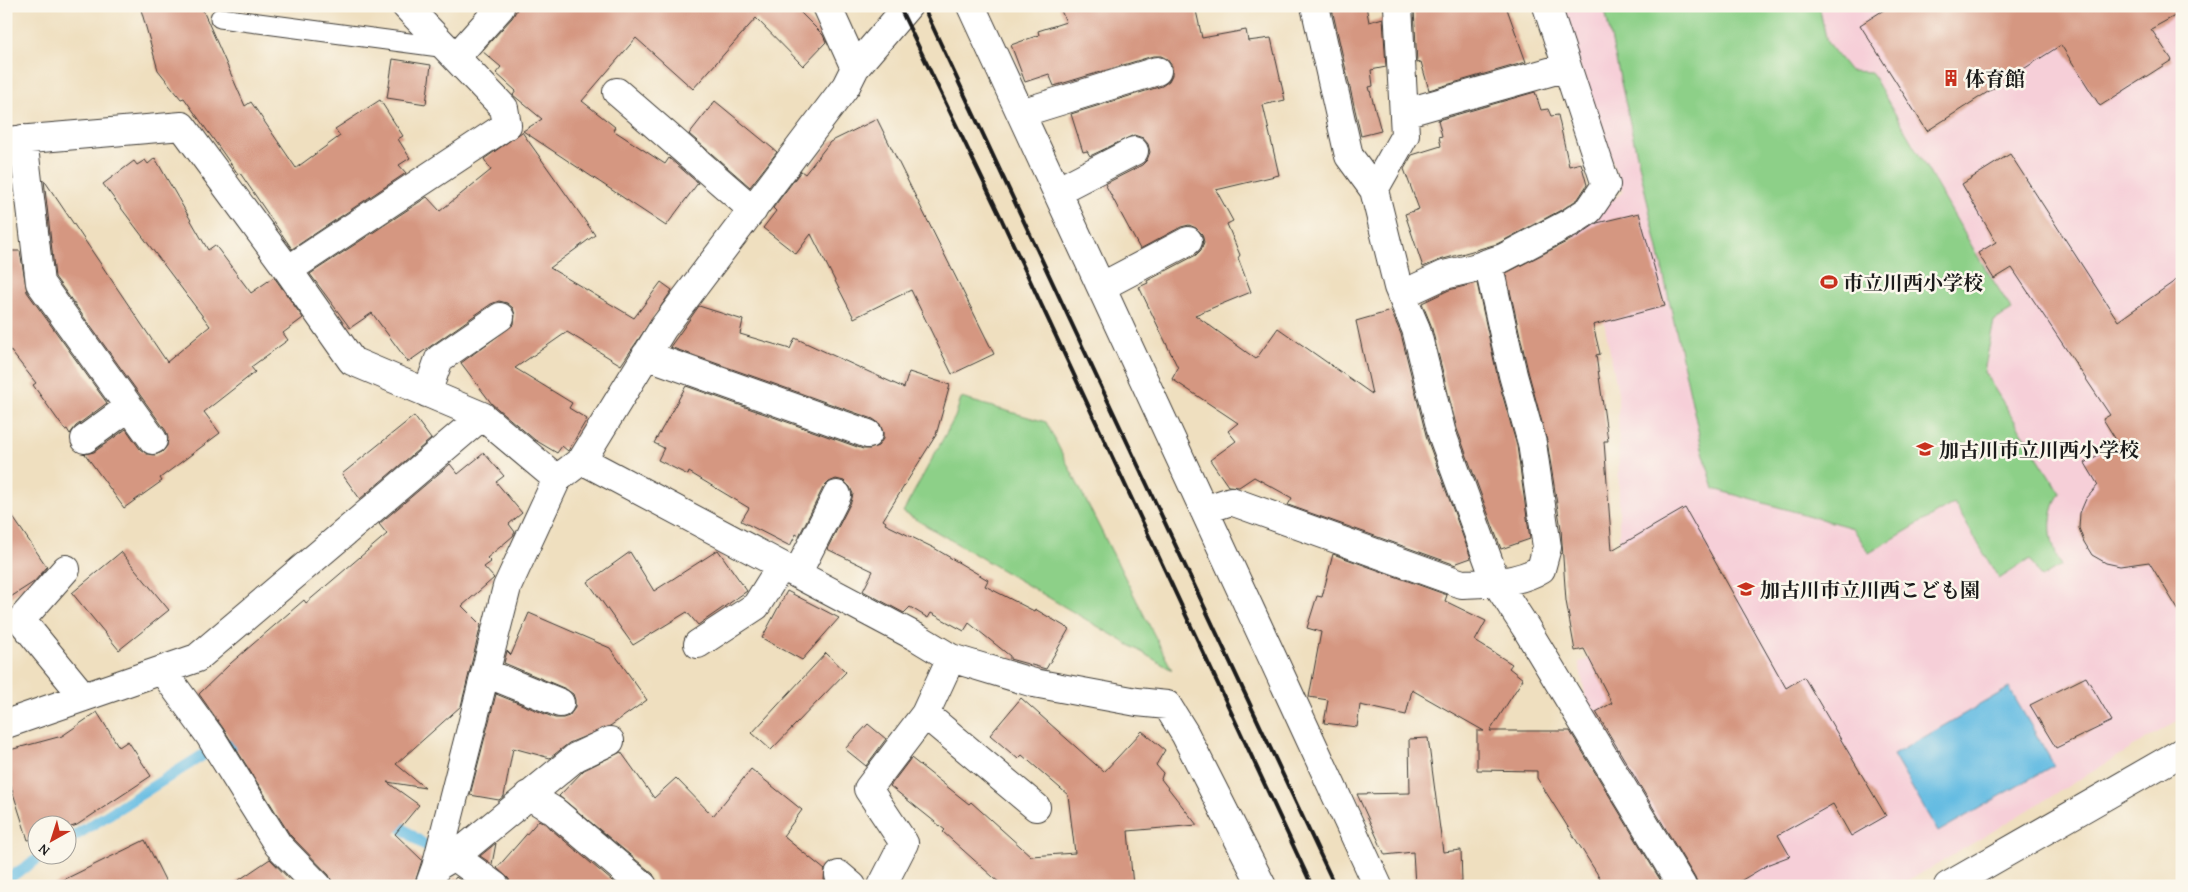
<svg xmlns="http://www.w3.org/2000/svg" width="2188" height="892" font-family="'Gentium Book Plus','Noto Serif JP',serif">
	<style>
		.built { fill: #f6cfd8 }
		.green { fill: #8dd088; stroke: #547652 }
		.water { fill: #65bce2; stroke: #406c7f }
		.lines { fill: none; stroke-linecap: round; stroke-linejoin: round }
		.stream { stroke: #65bce2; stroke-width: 11 }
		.building { fill: #d59781 }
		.service-casing { stroke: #3c3934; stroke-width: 21 }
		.minor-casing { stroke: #3c3934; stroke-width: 30 }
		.service { stroke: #fff; stroke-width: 19 }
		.minor { stroke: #fff; stroke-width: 28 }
		.rail { stroke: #1c1c1c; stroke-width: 4 }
		.labels { text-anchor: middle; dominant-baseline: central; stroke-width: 5; stroke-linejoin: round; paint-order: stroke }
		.poi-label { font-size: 20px; font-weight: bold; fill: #1c1c1c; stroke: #fbf7ec; text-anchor: start }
	</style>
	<rect width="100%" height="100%" fill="#fbf7ec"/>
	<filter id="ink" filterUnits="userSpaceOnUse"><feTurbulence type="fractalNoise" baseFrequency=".02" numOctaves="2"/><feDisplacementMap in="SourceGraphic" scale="10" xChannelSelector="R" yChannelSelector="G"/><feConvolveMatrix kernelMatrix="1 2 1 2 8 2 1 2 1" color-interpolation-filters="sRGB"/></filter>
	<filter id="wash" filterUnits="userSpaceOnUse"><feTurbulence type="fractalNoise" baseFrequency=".0096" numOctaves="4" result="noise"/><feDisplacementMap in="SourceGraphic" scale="20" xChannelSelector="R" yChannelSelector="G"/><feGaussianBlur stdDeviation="1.12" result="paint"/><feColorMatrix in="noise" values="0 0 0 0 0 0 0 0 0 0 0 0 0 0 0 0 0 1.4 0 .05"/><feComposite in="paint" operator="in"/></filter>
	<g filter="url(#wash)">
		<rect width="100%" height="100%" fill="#efdfbf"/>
		<path class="built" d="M1559,6h623v712l-249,149 -37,19h-192l-93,-132 -23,-43 -9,-49 41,-13 -2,-256 -21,-107 -26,-55 52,-39z"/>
		<path class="green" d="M1604,6h215l8,36 23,29 21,1 106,183 35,55 -18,11 -10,51 76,121c-14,24 -11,48 1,73l-20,12 -11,-19 -31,20 -45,-76 -85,50 -16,-25 -139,-39 -12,-41z
			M961,398l85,24 126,248 -269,-158 52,-95z"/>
		<path class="water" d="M2009,688l45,77 -116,67 -45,-77z"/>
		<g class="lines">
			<path class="stream" d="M390,819l49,37
				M68,840l151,-95 29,-2
				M6,880l39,-26"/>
		</g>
		<g id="blocks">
			<path class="building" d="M140,6h61l44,100 6,-4 45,66 44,-32 -5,-7 45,-29 23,36 -5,3 12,19 -11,7 7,8 -114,76 -52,-76 -2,1 -54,-76 -3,1 -23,-29z
				M519,6h275l29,29 3,7 -23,24 -47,-48 -63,71 -57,-51 -54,63 33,26 -2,3 52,34 4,-6 29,25 -32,43 -143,-95 19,-12 -29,-24 3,-4 -20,-18 5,-6 -19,-16 30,-33z
				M1059,6h136l7,32 44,-8 2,11 23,-3 14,62 -22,5 16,70 -63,15 17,31 -6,3 13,31 -2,3 13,34 -56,23 61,44 22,-31 94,66 -16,-73 35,-10 10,23 26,105 44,119 -14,5 -1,2 -168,-60 4,-7 -38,-21 -15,10 -11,-1 -18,-26 26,-19 -8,-10 10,-8 -66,-44 6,-11 -39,-81 9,-4 -1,-2 49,-26 5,-5 3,-8 -2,-8 -6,-6 -7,-3 -8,2 -41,22 -35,-65 37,-19 5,-5 3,-8 -2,-8 -5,-6 -9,-3 -44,21 -3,-5 -4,1 -12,-38 91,-28 7,-5 3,-6v-9l-5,-7 -6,-3h-8l-99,30 -5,-12 -24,8 -14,-37 28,-10 -1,-4 28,-9z
				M1351,6h15l3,16 14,-4 3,49 -15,3 2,16 -4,1 12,44 -20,5 -29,-127z
				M1423,6h83l20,56 -97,28 -8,-28 -4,1 -3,-54z
				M1890,6h292v6l-31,17 21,31 -72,46 -39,-61 -134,86 -67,-106z
				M393,59l38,6 -5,39 -39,-6z
				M1535,92l6,18 7,-1 3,7 7,-1 11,51 12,-3 6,22 -9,14 -15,10 -66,35 -57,16 -17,7 -18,-53 14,-5 -15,-40 8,-14 29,-9 -2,-9 3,-1 -4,-16z
				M715,101l62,51 -27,35 -61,-53z
				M877,119l117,235 -42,20 -41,-84 -57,28 -43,-84 -15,20 -33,-26 13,-17 -3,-3 28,-37 4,3 25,-32z
				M522,132l73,103 -45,33 84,50 27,-36 11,8 -51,75 -54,-33 -52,36 57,35 -3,5 18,11 -19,32 -6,-5 -5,7 -22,-13 -43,-36 -31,-41 53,-39 1,-9 -2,-7 -6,-5 -8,-2 -8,3 -83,58 -36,-49 -22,15 -40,-54 117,-77 13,14 51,-41 -7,-11z
				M2010,154l108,167 64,-45v340l-33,-54 -29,4 -14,-3 -14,-8 -8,-13 -5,-14 1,-15 6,-14 12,-14 -13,-22 33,-20 -15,-24 7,-4 -98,-147 -18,11 -16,-26 18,-11 -34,-58z
				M155,158l53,92 7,-5 36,48 23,-16 29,41 -20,15 5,7 -37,27 4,5 -51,40 16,21 -60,45 2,3 -38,27 -39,-54 9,-2 32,-23 14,20 7,5 8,1 7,-3 5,-6 1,-8 -2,-7 -111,-154 -11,-97 123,182 43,-36 -107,-142 31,-23 3,4 8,-5 3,4z
				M1639,213l26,93 -72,19 7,29 -4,1 12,86h-4l8,109 73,-42 101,180 18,-11 82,139 -35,20 -18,-32 -55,31 12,21 -21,8 -37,22h-34l-3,-8 -99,-166 16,-9 -28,-54 -9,2 -9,-50 -5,-72 -14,-88 -19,-70 -22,-98 72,-37 19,-13z
				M6,251h14l7,41 80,111 -31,23 -6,8 -3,-5 -2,1 -32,-45 3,-2 -30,-38z
				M1477,283l21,96 19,67 13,93 -29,10 -44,-120 -26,-104 -9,-22 27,-13z
				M699,306l44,14 -3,14 50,15 5,-11 109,50 5,-16 41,13 -14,50 -53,85 3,2 -1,2 49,24 54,32 -3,6 49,25 1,-2 34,20 -23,40 -36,-10v-3l-41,-33 -5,8 -33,-18 -3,5 -18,-11 -6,6 -41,-22 10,-20 -46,-22 24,-47 2,-8 -3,-7 -6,-6 -8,-2 -7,3 -6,6 -24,48 -3,-2 -6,12 -49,-25 8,-13 -60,-36 -1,3 -30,-15 6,-12 -10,-5 32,-57 177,63h7l8,-3 5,-7v-7l-3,-8 -7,-5 -203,-72z
				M414,416l17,23 -71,60 -18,-25z
				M484,453l20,23 -8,6 26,31 -13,11 6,8 -2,4 -26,22 4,4 -7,5 10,11 -32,28 19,19 -20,81 -65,58 29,24 -38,-6 32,23 -24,29 27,26 -8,26h-81l-4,-11 -39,-40 -67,-107 -24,-34 32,-31 73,-63 2,3 81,-69 -8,-10 71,-60 8,10z
				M6,507l41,60 -13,15 -28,18z
				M718,550l29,41 -49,34 -11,-13 -54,33 -45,-63 42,-30 24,39z
				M121,552l48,58 -50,40 -47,-57z
				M1333,554l114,41 -2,6 41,20 -11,20 37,23 -3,4 14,11 -33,52h80l94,155h-59l-68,-108v-7l-60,-1v-39h7l-72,-41 -6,25 -46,-10 -3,22 -33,-4 4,-23 -19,-3 12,-65 -14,-4 10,-32 5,1z
				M787,591l52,27 -37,42 -40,-22z
				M529,613l81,35 37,52 -37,26 -41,17 -19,15 -37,-10 -9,48 -5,4 -29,-5 26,-101 59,24h8l6,-2 6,-8v-8l-2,-6 -7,-5 -62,-26 3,-12 4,4z
				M826,653l20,19 -75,78 -19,-17z
				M2086,677l26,44 -56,27 -26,-43z
				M1021,698l83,74 38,-41 23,19 -9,15 7,8 -2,6 36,46 -69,6 5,55h-130l-60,-54 2,-2 -55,-44 21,-28 58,46 2,-2 60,54 44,-3 -7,-58 -46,-40 -4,4 -28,-24z
				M97,712l22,35 9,-6 23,35 -74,49 -9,3v-4h-30v14l-10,2 -22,-69v-20l56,-15z
				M868,724l18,15 -20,27 -21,-17z
				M1428,738l15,114 18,-2 1,32 -47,3 -2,-33 -28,3 -28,-61 53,-1 -1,-54z
				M621,752l33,46 22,-20 37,38 38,-47 51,41 -19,26 42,34 -1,10 4,6h-170l-5,-12 -94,-78 25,-26z
				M539,820l6,4 73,62h-108l-1,-7 -12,-11z
				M145,840l23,46h-117z
				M496,843l-4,21 -12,-8z
				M270,859l26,27h-66z
				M456,877l12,9h-19z"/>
		</g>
	</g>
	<g filter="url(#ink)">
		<use href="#blocks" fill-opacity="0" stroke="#3c3934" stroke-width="1"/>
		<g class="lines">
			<g class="service-casing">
				<path id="service" d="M220,18l227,30"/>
			</g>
			<g class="minor-casing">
				<path id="minor" d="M827,6l28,62
					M971,6l407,880
					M1315,6l34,150 25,34
					M1398,6l7,129 -31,55 24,97 18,42 26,105 54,148 30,46 156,258
					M456,57l44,-49
					M617,92l136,118
					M1021,113l136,-42
					M1404,113l163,-46
					M23,139l17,144 113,157
					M6,141l176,-15 106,144 64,91 130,55
					M1057,191l77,-40
					M288,270l219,-145 -3,-17 -98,-102
					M1101,287l87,-46
					M1401,295l43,-20 30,-7 29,-10 68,-36 18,-12 17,-25 -59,-179
					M646,355l222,79
					M427,393l12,-34 61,-42
					M85,439l44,-32
					M582,460l336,178 33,20 83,25 103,19 30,3 18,29 77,152
					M1204,510l27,-9 231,83c27,-1 56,-1 79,-15l6,-22 -15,-104 -19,-68 -25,-112
					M66,569l-45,51 63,77
					M797,574l40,-79
					M698,644l58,-38 25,-40
					M162,670l48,66 68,109 40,41
					M486,673l74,30
					M925,714l111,93
					M6,724l191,-66 285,-242 75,63
					M528,795l26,16 89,75
					M454,856l41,30
					M436,867l22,-13 118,-97 34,-16
					M839,875l13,11
					M429,886l7,-19 71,-280 50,-108 25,-19 81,-132 183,-242 9,-18 53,-62
					M882,886l22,-43 -36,-54 57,-75 26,-56
					M1948,886l234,-134"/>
			</g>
			<use href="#service" class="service"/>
			<use href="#minor" class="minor"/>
			<path class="rail" d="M899,6l101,210 312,670
				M923,6l412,880"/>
		</g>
	</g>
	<defs>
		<g id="building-bare" transform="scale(1.35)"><path d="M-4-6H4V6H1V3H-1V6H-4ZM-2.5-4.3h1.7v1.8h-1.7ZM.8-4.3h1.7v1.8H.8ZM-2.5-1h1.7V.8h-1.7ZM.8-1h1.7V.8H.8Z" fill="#c8321e" stroke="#fbf7ec" stroke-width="2.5" paint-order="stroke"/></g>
		<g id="stadium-bare" transform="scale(1.35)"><path d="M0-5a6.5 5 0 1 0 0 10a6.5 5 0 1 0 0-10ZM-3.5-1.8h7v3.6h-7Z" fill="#c8321e" stroke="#fbf7ec" stroke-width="2.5" paint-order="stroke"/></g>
		<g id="school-bare" transform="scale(1.35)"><path d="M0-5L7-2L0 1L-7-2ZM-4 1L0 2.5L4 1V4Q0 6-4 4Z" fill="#c8321e" stroke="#fbf7ec" stroke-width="2.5" paint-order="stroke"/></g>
	</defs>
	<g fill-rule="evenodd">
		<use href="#building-bare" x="1951" y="78"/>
		<use href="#stadium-bare" x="1829" y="282"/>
		<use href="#school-bare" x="1925" y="449"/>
		<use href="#school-bare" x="1746" y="589"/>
	</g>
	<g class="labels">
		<g class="poi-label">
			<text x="1965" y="78">体育館</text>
			<text x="1843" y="282">市立川西小学校</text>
			<text x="1939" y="449">加古川市立川西小学校</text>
			<text x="1760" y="589">加古川市立川西こども園</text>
		</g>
	</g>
	<rect width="2188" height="892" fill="none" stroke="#fbf7ec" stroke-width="25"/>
	<g transform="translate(52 840) rotate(219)"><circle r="24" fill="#fbf7ec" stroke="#a29f99"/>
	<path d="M0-4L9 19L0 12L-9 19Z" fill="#c8321e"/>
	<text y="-8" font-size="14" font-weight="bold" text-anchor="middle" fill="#1c1c1c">N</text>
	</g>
</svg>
